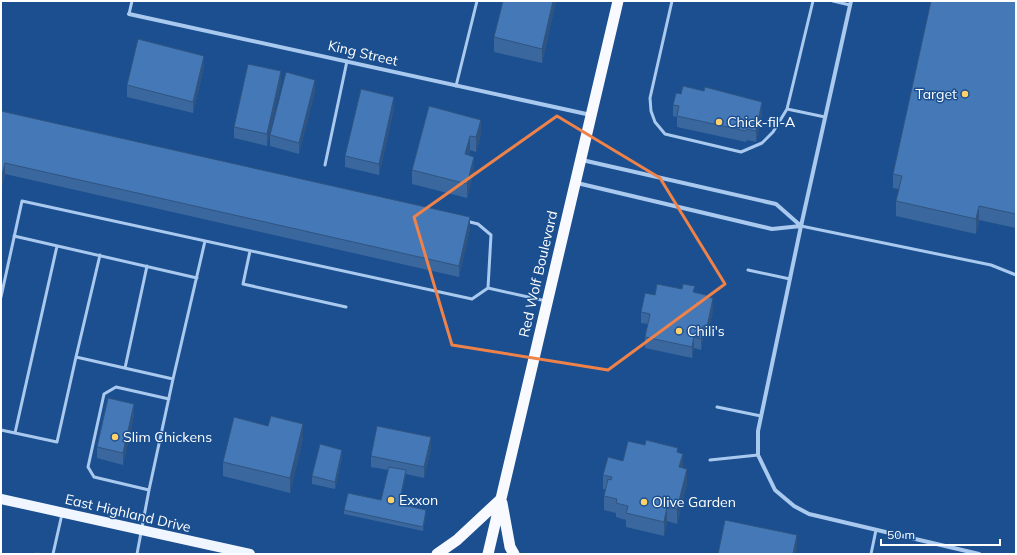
<svg xmlns="http://www.w3.org/2000/svg" width="1017" height="555" font-family="Mulish,sans-serif">
	<style>
		.lines { fill: none; stroke-linecap: round; stroke-linejoin: round }
		.service { stroke: #a9c9ee; stroke-width: 3 }
		.minor { stroke: #a9c9ee; stroke-width: 4 }
		.primary { stroke: #f0f6ff; stroke-width: 10 }
		.trunk { stroke: #f8faff; stroke-width: 11 }
		.wall { fill: #3a679d }
		.shaded-wall { fill: #305480 }
		.building { fill: #4478b7; stroke: #305480 }
		.marked { fill: none; stroke: #ee8249; stroke-width: 3; stroke-linejoin: round }
		.poi-dot { fill: #ffd166; stroke: #1b4f8f; stroke-width: 1.5 }
		.labels { text-anchor: middle; dominant-baseline: central; stroke-width: 3; stroke-linejoin: round; paint-order: stroke }
		.street-label { font-size: 14px; fill: #fff; stroke: #1b4f8f }
		.poi-label { font-size: 14px; fill: #fff; stroke: #1b4f8f; text-anchor: start }
	</style>
	<rect width="100%" height="100%" fill="#1b4f8f"/>
	<g class="lines">
		<path class="service" d="M672,1l-22,97 1,13 4,11 10,12 76,18 21,-9 11,-11 14,-23 26,-108
			M833,1l17,4
			M129,14l3,-13
			M456,86l21,-85
			M787,109l38,8
			M325,165l22,-104
			M466,221l12,3 13,11 -3,53
			M801,226l190,39 25,10
			M14,236l183,42
			M250,251l-7,33 103,23
			M748,270l42,9
			M1,297l21,-96 450,98 16,-11 58,13
			M76,357l24,-102
			M125,368l22,-102
			M717,407l44,9
			M1,430l56,12 19,-85 97,22 32,-138
			M15,433l42,-187
			M710,460l48,-5
			M149,490l-55,-13 -6,-10 16,-73 12,-7 53,12
			M53,554l9,-40
			M137,554l12,-64 24,-111
			M871,554l5,-24"/>
		<path class="minor" d="M851,1l-50,225 -43,205v24l17,35 19,16 15,8 170,40
			M129,14l462,101
			M582,160l194,44 25,22
			M577,183l195,46 29,-3"/>
		<path class="primary" d="M1,499l249,55"/>
		<path class="trunk" d="M502,503l8,44 4,7
			M437,554l20,-14 44,-41
			M488,554l130,-553"/>
	</g>
	<path class="wall" d="M556,1l-14,62 -48,-11v-15z
		M1016,1v227l-37,-8 -3,14 -80,-18v-15l3,-12 -6,-1v-14z
		M204,67l-11,46 -66,-16v-12z
		M281,82l-14,64 -33,-8v-11z
		M315,91l-16,63 -29,-8v-11z
		M673,105l89,8 -6,29 -9,-2 -1,2 -69,-15v-10l-4,-1z
		M429,106l52,28 -5,18 -6,-2 -1,5 5,16 -7,27 -55,-14v-14z
		M394,108l-15,67 -34,-8v-11z
		M1,111l469,118 -11,48 -454,-103 -4,16z
		M695,292l12,5 6,13 -6,28 -4,-1 -2,13 -7,-2 -2,10 -47,-10v-11l3,-13 -7,-1v-11l14,-17z
		M134,415l-11,50 -26,-7v-11z
		M303,438l-13,55 -67,-17v-14z
		M645,445l33,8 9,30 -10,41 -10,-3 -3,15 -38,-9v-7l-10,-3v-4l-12,-3v-14l2,-6 -3,-1v-14z
		M431,448l-7,30 -18,-4 -7,30 27,10 -3,17 -79,-17v-4l37,-10 7,-30 -17,-3v-11z
		M342,457l-7,32 -23,-5v-8z"/>
	<path class="shaded-wall" d="M553,1h3l-14,62v-14z
		M204,56v11l-11,46v-11z
		M281,71v11l-14,64v-12z
		M315,80v11l-16,63v-11z
		M394,97v11l-15,67v-11z
		M762,102v11l-6,29v-11z
		M481,120v14l-5,18v-15z
		M470,136v14l-5,19v-15z
		M474,157v14l-7,27v-14z
		M5,163v11l-4,16v-11z
		M979,206v14l-3,14v-15z
		M470,217v12l-11,48v-11z
		M713,298v12l-6,28v-11z
		M703,326v11l-2,13v-11z
		M694,337v11l-2,10v-11z
		M134,404v11l-11,50v-12z
		M303,424v14l-13,55v-15z
		M431,437v11l-7,30v-11z
		M342,450v7l-7,32v-7z
		M683,454v14l-4,-1z
		M687,469v14l-10,41v-15z
		M406,470v4l-7,34v-4z
		M667,507v14l-3,15v-14z
		M426,510v4l-3,17v-4z
		M797,535v14l-1,5h-3z"/>
	<path class="building" d="M503,1h50l-11,48 -48,-12z
		M931,1h85v213l-37,-8 -3,13 -80,-18 6,-25 -9,-2z
		M138,39l66,17 -11,46 -66,-17z
		M248,64l33,7 -14,63 -33,-7z
		M286,72l29,8 -16,63 -29,-8z
		M683,86l21,5 1,-4 57,15 -6,29 -9,-2 -1,2 -69,-15 2,-10 -6,-1 3,-12 5,1z
		M361,89l33,8 -15,67 -34,-8z
		M429,106l52,14 -5,17 -6,-1 -5,18 9,3 -7,27 -55,-14z
		M1,111l469,106 -11,49 -454,-103 -4,16z
		M657,284l25,5 1,-5 12,2 -2,6 13,3 1,2 6,1 -6,29 -4,-1 -2,13 -7,-2 -2,10 -47,-10 5,-23 -9,-2 4,-19 10,2z
		M108,398l26,6 -11,49 -26,-6z
		M271,416l32,8 -13,54 -67,-16 11,-45 34,9z
		M377,426l54,11 -7,30 -53,-11z
		M646,440l32,8 -1,4 6,2 -4,13 8,2 -10,40 -10,-2 -3,15 -38,-9 2,-7 -12,-3 1,-4 -13,-3 4,-17 3,1 1,-3 -9,-2 5,-18 15,4 5,-20 17,4z
		M320,444l22,6 -7,32 -23,-6z
		M389,467l17,3 -7,34 27,6 -3,17 -79,-17 4,-17 33,7z
		M725,520l72,15 -4,19h-75z
		M35,552l11,2h-11z"/>
	<path class="marked" d="M557,116l103,62 65,106 -117,86 -156,-25 -38,-128z"/>
	<g class="poi-dot">
		<circle cx="965" cy="94" r="4"/>
		<circle cx="719" cy="122" r="4"/>
		<circle cx="679" cy="331" r="4"/>
		<circle cx="115" cy="437" r="4"/>
		<circle cx="391" cy="500" r="4"/>
		<circle cx="644" cy="502" r="4"/>
	</g>
	<g class="labels">
		<g class="street-label">
			<text transform="translate(363 53) rotate(13)">King Street</text>
			<text transform="translate(538 274) rotate(-77)">Red Wolf Boulevard</text>
			<text transform="translate(128 513) rotate(13)">East Highland Drive</text>
		</g>
		<g class="poi-label">
			<text x="957" y="94" text-anchor="end">Target</text>
			<text x="727" y="122">Chick-fil-A</text>
			<text x="687" y="331">Chili's</text>
			<text x="123" y="437">Slim Chickens</text>
			<text x="399" y="500">Exxon</text>
			<text x="652" y="502">Olive Garden</text>
		</g>
	</g>
	<rect width="1017" height="555" fill="none" stroke="#ffffff" stroke-width="4"/>
	<path d="M881 539v6h119v-6" fill="none" stroke="#ffffff" stroke-width="2"/>
	<text x="887" y="539" font-size="12" fill="#ffffff" stroke="#1b4f8f" stroke-width="3" paint-order="stroke">50 m</text>
</svg>
